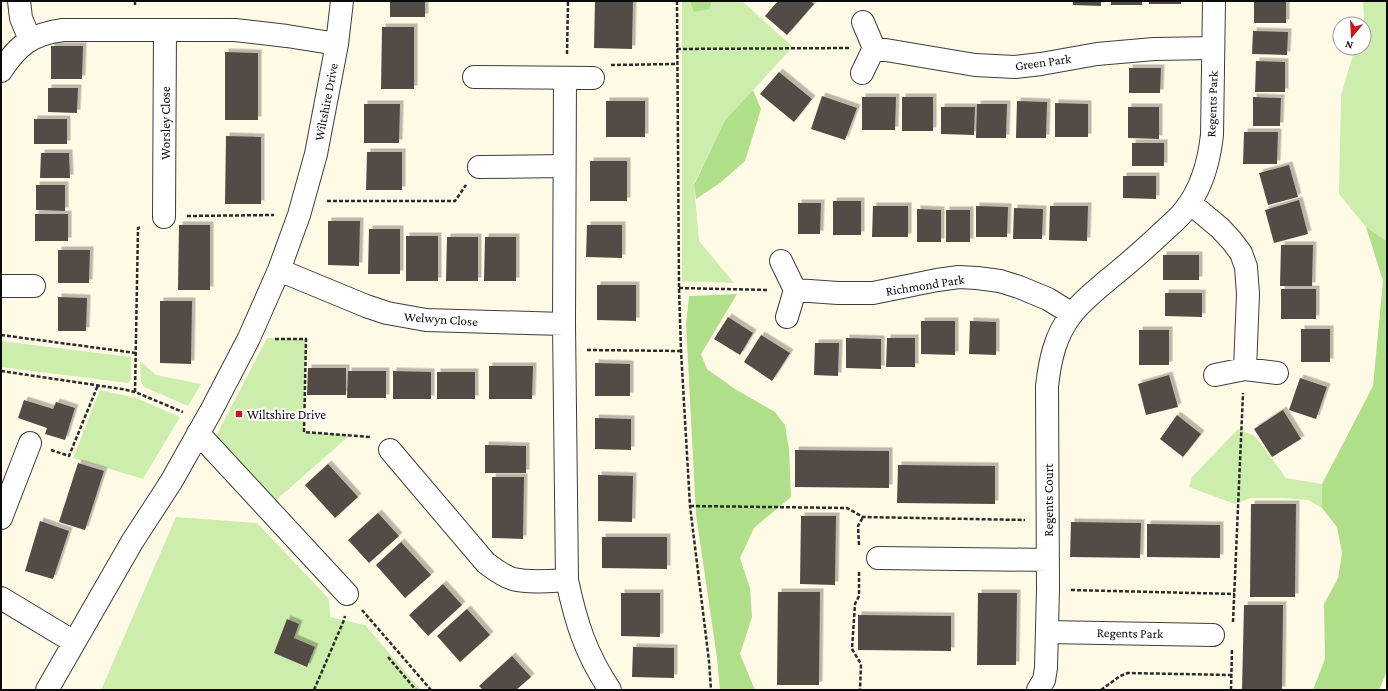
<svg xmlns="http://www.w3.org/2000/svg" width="1388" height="691" font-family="'Crimson Pro',serif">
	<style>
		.green { fill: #cdedac }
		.forest { fill: #b0df8a }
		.building { fill: #534b45; filter: url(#shadow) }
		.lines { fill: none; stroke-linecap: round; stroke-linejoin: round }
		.minor-casing { stroke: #3d3d3d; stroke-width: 24 }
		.path { stroke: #2c2c2c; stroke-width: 2.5; stroke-dasharray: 4 2; stroke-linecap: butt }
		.minor { stroke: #fff; stroke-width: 22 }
		.poi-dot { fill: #c5161d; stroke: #fff; stroke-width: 1.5 }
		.labels { text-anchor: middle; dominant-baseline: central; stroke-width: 4; stroke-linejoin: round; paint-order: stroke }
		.street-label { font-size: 13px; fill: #0a0a0a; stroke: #fff }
		.poi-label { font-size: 13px; fill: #0a0a0a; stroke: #fff; text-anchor: start }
	</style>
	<defs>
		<filter id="shadow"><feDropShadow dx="3.5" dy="-3.5" stdDeviation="0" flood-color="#0004"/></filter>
	</defs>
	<rect width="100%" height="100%" fill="#fffae6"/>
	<path class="green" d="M682,1h60l51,46 -68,73 -31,64 5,57 35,42 -52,-2z
		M1363,1h24v240l-21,-14 -27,-33 2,-99 14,-47h9v-24h-2l2,-5z
		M267,338l39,1 -2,93 46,3 -75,66 -60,-63z
		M1,341l130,16v22l-3,4 -127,-16z
		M140,361l16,14 45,9 -13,22 -44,-19 -3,-5z
		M100,390l36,8 44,19 -37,62 -70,-21z
		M1238,429l17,7 31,42 36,6v24l-14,-8 -26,-2h-32l-15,6 -46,-17 3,-10z
		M176,517l81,6 72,76 1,18 35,8 56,65h-320z"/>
	<path class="forest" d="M690,1h22l-3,8 -15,3z
		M753,90l8,19 -16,52 -25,22 -24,16 -2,-14 31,-65z
		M1366,227l21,14v430l-8,19h-66l12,-31 -1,-55 14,-26 4,-25 -5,-26 -15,-19v-24l51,-98 10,-105z
		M737,294l-36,60 6,15 28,20 40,23 10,13 4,24 2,48 -37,31 -14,30 10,30 2,29 -12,37 15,36h-35l-3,-32 -21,-144 -10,-190 3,-28z"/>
	<path class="building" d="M390,1h35v16h-35z
		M595,1h38l-1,48 -38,-1z
		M778,1h32l4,3 -27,31 -22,-19z
		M1073,1h28v5l-28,-1z
		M1111,1h31v4h-31z
		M1149,1h32v3h-32z
		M1254,1h32v22h-32z
		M382,27h32v62h-33z
		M1253,31l35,1 -1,23 -35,-1z
		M51,46h32l-1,33h-31z
		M225,52l33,1v67h-33z
		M1256,61l29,1v30h-30z
		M1129,68h32l-1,25h-31z
		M779,72l33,27 -18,23 -34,-28z
		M48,88h30l-1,25 -29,-1z
		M822,96l35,12 -12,32 -34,-11z
		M862,97h34l-1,33h-33z
		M902,97h31v34h-31z
		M1253,97l28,1 -1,28h-27z
		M606,101h39v36h-39z
		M1017,101l30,1 -1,36h-30z
		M1055,103l33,1v33h-33z
		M364,104h36l-1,39h-35z
		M977,104h30l-1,34h-30z
		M941,107h34l-1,28 -33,-1z
		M1128,107h31v32l-31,-1z
		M34,119h33v25h-33z
		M1244,132h34l-1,32h-34z
		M226,136l35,1v67h-36z
		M1132,143h32v23h-32z
		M367,152h35v38h-36z
		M41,153h28l1,25h-30z
		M590,161h37v40h-37z
		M1289,165l9,32 -30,8 -9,-32z
		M1123,176h33v23l-33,-1z
		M36,185h29v26l-29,-1z
		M1299,200l9,34 -34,9 -9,-33z
		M833,201h28v34h-28z
		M798,203h23l-1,31h-22z
		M873,206h35v31h-36z
		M976,206l32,1 -1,30h-31z
		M1050,206h38l-1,35 -38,-1z
		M1014,208l29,1 -1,30h-29z
		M917,209l24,1v32h-24z
		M946,210h24v32h-24z
		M35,214h33v27h-33z
		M328,221h32l-1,45 -31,-1z
		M179,225h31v65h-32z
		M587,225h35v33l-36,-1z
		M369,229h31v45h-32z
		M406,236h32v45h-32z
		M447,237h31v44h-32z
		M485,237h31v44h-32z
		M1281,245h32l-1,41h-32z
		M58,250h32l-1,33h-31z
		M1163,255h36v25h-36z
		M597,285h39v36l-39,-1z
		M1281,289h35v30h-35z
		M1165,293h37v24l-37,-1z
		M58,297l29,1 -1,33h-28z
		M160,301h32l-1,63 -31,-1z
		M728,317l25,16 -13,22 -26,-16z
		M921,321h34v34l-34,-1z
		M970,321l26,1v33l-27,-1z
		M1301,329h29v33h-29z
		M1139,330h30v35h-30z
		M761,335l29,18 -18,28 -28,-19z
		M846,338l35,1v30l-35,-1z
		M887,338h28v29h-29z
		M815,343h24l-1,33 -24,-1z
		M595,363l35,1v32h-35z
		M489,366h44l-1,33h-43z
		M308,368h38v27h-39z
		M348,371h38v27h-39z
		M393,371l38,1v27h-38z
		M437,372h38v27h-38z
		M1169,375l9,32 -32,8 -8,-31z
		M1300,378l27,9 -11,32 -27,-9z
		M24,400l29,9 3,-7 19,6 -10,32 -20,-6 2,-6 -29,-10z
		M1283,410l18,29 -29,18 -18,-28z
		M1177,415l24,19 -18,23 -23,-18z
		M595,418l36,1v31l-36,-1z
		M485,445l41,1v27h-41z
		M795,450l94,1v37l-94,-1z
		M78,463l26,8 -19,59 -26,-8z
		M328,464l30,33 -23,21 -30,-33z
		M898,465l97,1v38l-98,-1z
		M598,475l35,1 -1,46 -34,-1z
		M492,477h32l-1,62 -31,-1z
		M1251,504h45l-1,93h-45z
		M378,513l21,23 -30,27 -21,-23z
		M801,516h35l-1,69 -35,-1z
		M40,521l29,10 -16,48 -28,-8z
		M1071,522l70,1 -1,35 -70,-1z
		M1147,524l73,1v33l-73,-1z
		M602,537h65v32l-65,-1z
		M401,542l30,33 -26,23 -29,-33z
		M443,584l19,21 -34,31 -19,-21z
		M778,592h42l-1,93h-42z
		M621,593h39v44l-39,-1z
		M978,593h39l-1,72h-39z
		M1244,605h39l-1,85h-40z
		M467,609l23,26 -30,27 -23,-26z
		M858,615l93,1v35l-93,-1z
		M287,619l12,5 -5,14 21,9 -8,20 -33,-14z
		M633,647l41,1v30l-42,-1z
		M512,656l19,21 -15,13h-33l-4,-4z"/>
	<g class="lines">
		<g class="minor-casing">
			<path id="minor" d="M19,1l2,17 9,22
				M874,48l101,17 40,2 26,-3 56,-10 57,-5 59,-1
				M1,71c17,-26 31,-37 62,-41h172l52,6 50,8
				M862,73l12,-25 -11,-26
				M474,77l119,1
				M565,78l-1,246 3,256c9,43 19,74 43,110
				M479,167l85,-1
				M1190,203l30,25 12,13 9,12 5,14 2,27 -3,75
				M164,217l1,-187
				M781,261l14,29 -8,27
				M279,270l87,36 21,7 39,7 138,4
				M1,286h33
				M795,290l43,3h35l64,-13 22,-3 18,1 23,3 19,6 29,12 24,15
				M1215,375l30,-6 32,4
				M198,433l149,161
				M390,450l96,113c8,6 17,13 27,16 17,4 36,2 54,1
				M1,518l29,-75
				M878,558l170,2
				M1,598l73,44
				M1047,632l166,3
				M47,690l85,-148 39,-60 40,-71 38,-73 30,-68 20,-55 17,-61 21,-110 5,-43
				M1038,690l6,-10 2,-12 2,-79 -1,-203c3,-26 8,-50 24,-71 11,-14 25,-25 38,-36 20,-16 39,-33 57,-50 6,-6 13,-11 18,-18 17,-21 25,-49 28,-76l2,-134"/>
		</g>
		<path class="path" d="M135,1v6
			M677,1l2,287 2,63 9,155 19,155 2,29
			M677,49l172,-1
			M567,54l1,-53
			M611,65l66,-1
			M327,201h128l11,-16
			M187,216l87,-1
			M679,288l89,2
			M1,335l135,18
			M275,339h31l-2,93 66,5
			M587,350l94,1
			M1,371l121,18 13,3 48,20
			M135,392l3,-164 4,-1
			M51,450l18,6 29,-71
			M690,506l157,2 16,9 162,3
			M859,545l-1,-19 5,-9
			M859,572v24l-4,8 -3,45 9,15 -1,26
			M1071,590l164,4
			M362,610l69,80
			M1233,622l10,-229
			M388,657l28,33
			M314,690l30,-70 1,-4
			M1101,690l19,-14 8,-3 104,2
			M1231,690l1,-41"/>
		<use href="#minor" class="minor"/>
	</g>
	<rect class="poi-dot" x="235" y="410" width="8" height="8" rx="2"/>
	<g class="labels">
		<g class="street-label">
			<text transform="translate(1043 62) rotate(-8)">Green Park</text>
			<text transform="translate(326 102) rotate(-79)">Wiltshire Drive</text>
			<text transform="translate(1212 104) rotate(-88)">Regents Park</text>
			<text transform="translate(165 123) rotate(-90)">Worsley Close</text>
			<text transform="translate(925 285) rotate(-9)">Richmond Park</text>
			<text transform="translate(441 319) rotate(4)">Welwyn Close</text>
			<text transform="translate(1048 500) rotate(-90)">Regents Court</text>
			<text transform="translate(1130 633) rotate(1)">Regents Park</text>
		</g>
		<g class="poi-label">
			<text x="247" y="414">Wiltshire Drive</text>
		</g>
	</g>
	<rect width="1388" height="691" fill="none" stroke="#0a0a0a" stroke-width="4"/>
	<g transform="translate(1352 36) rotate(198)"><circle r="19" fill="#ffffff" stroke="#9d9d9d"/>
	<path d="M0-3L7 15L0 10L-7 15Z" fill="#c5161d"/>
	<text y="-6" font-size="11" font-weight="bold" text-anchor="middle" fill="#0a0a0a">N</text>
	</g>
</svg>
